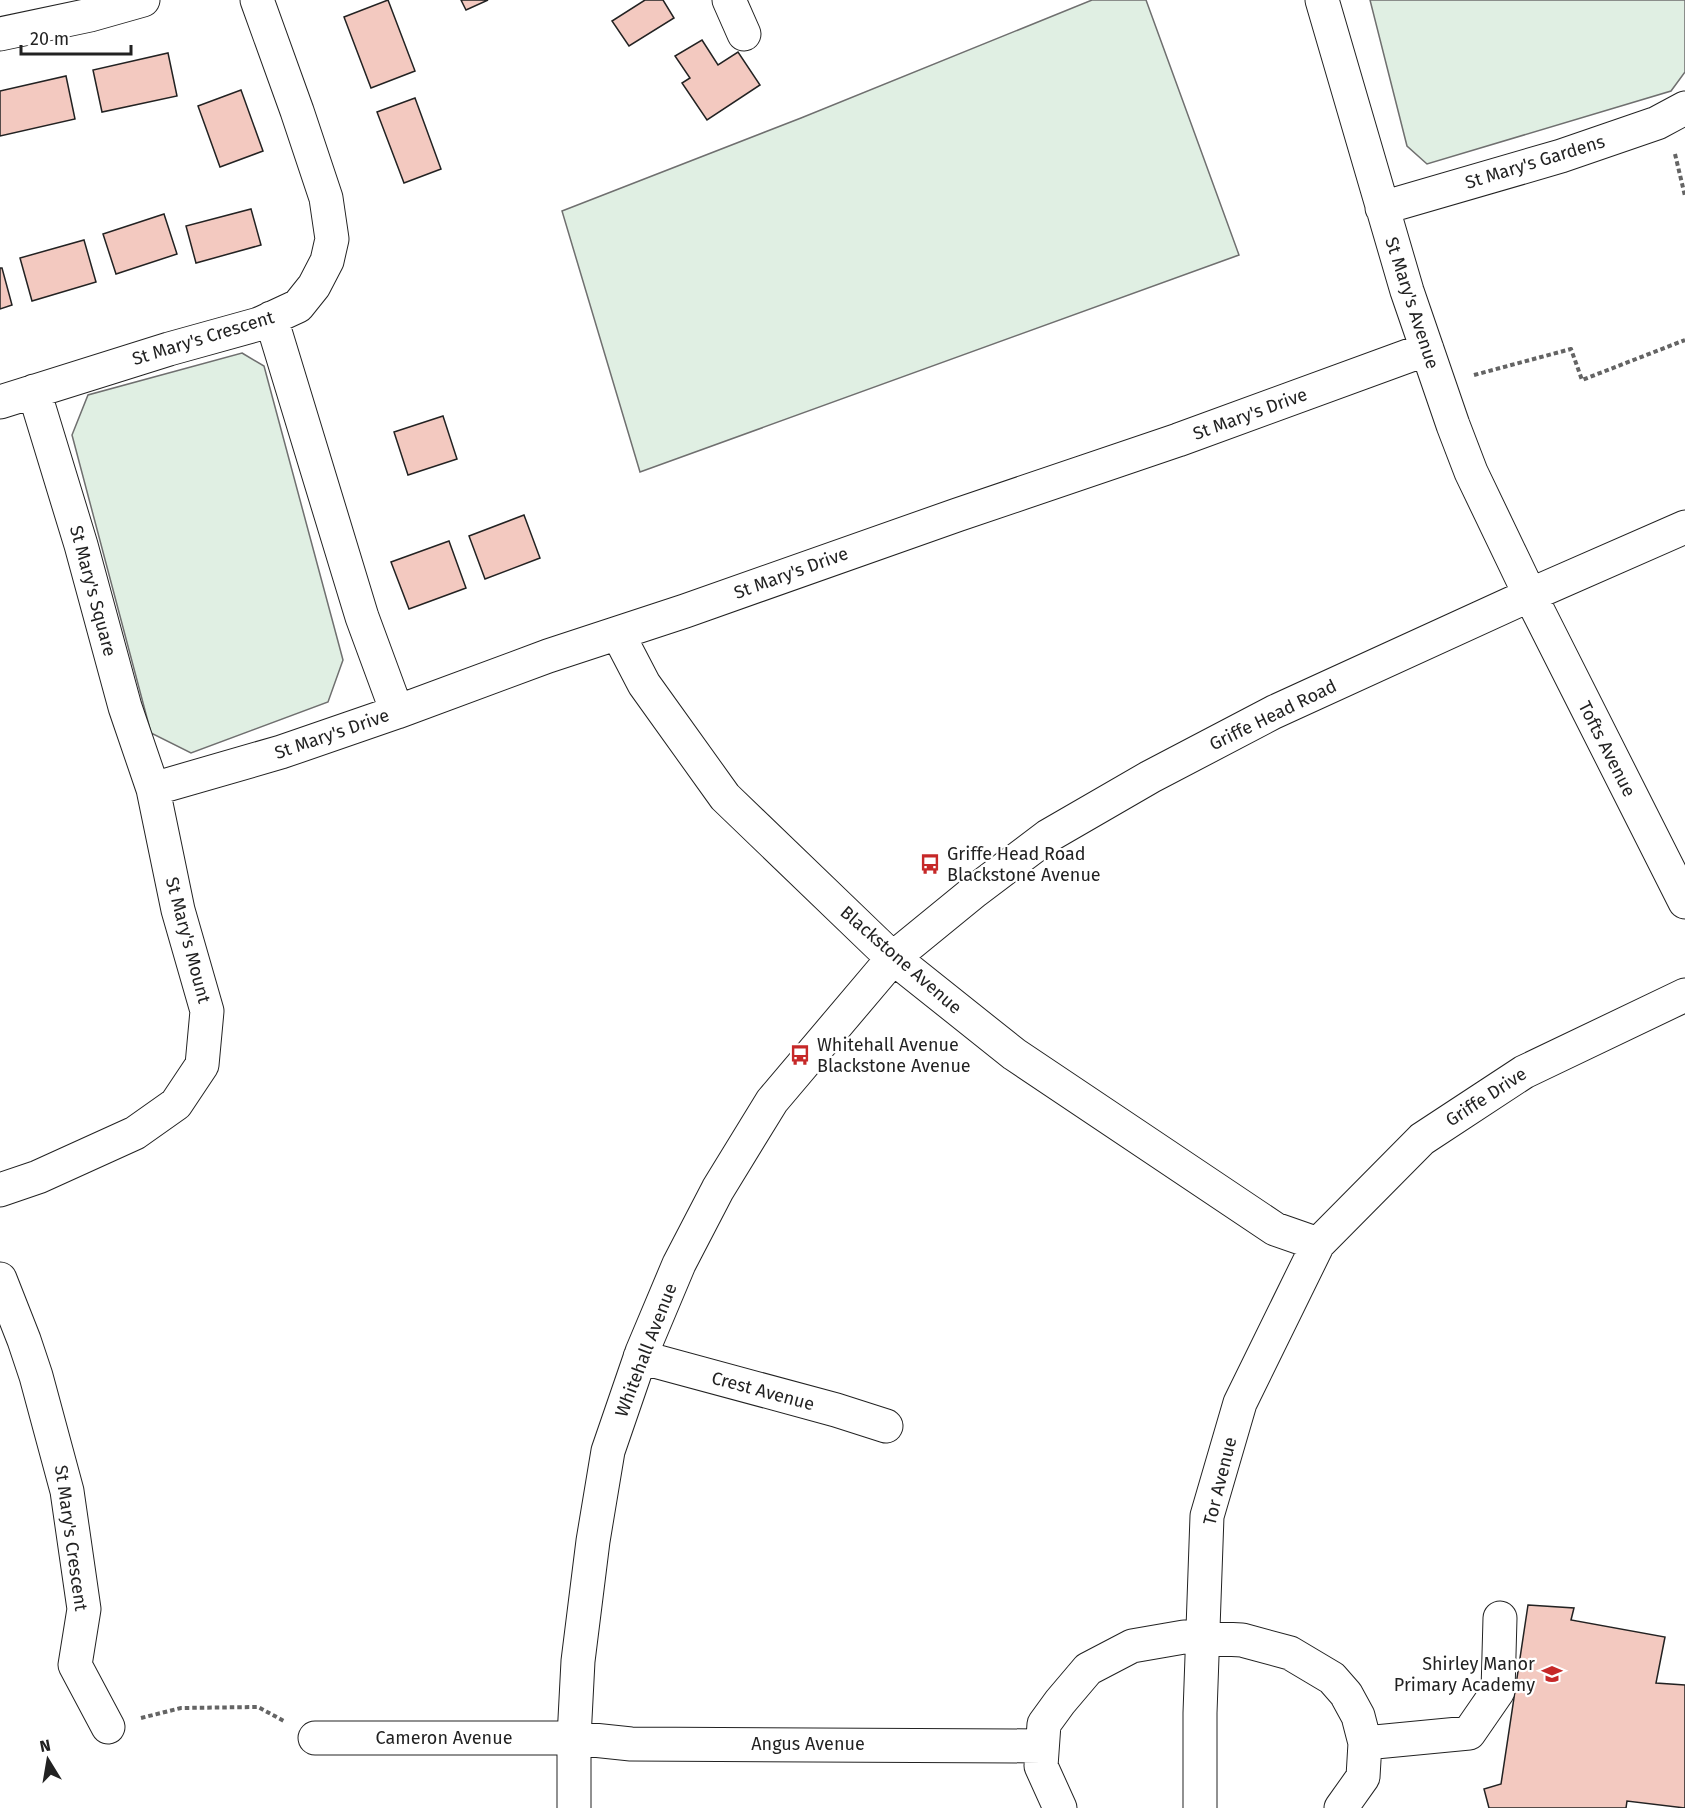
<svg xmlns="http://www.w3.org/2000/svg" width="1685" height="1808" font-family="'Fira Sans',sans-serif">
	<style>
		.green { fill: #e0efe3; stroke: #6f6f6f; stroke-width: 1.5 }
		.building { fill: #f3c9c0; stroke: #222; stroke-width: 1.5 }
		.lines { fill: none; stroke-linecap: round; stroke-linejoin: round }
		.minor-casing { stroke: #222; stroke-width: 35 }
		.path { stroke: #646464; stroke-width: 4; stroke-dasharray: 4.5 3; stroke-linecap: butt }
		.minor { stroke: #fff; stroke-width: 33 }
		.labels { text-anchor: middle; dominant-baseline: central; stroke-width: 4.5; stroke-linejoin: round; paint-order: stroke }
		.street-label { font-size: 18px; fill: #222; stroke: #fff }
		.poi-label { font-size: 18px; fill: #222; stroke: #fff; text-anchor: start }
	</style>
	<rect width="100%" height="100%" fill="#fff"/>
	<path class="green" d="M1092,0h54l93,255 -599,217 -78,-261 239,-93z
		M1370,0h315v72l-14,19 -244,73 -20,-18z
		M242,353l22,13 79,294 -15,42 -137,51 -40,-20 -79,-298 16,-40z"/>
	<path class="building" d="M388,0l27,71 -44,17 -27,-71z
		M461,0h27l-22,10z
		M645,0h18l11,18 -45,28 -17,-25z
		M702,40l16,25 20,-13 22,33 -53,35 -25,-37 8,-5 -15,-22z
		M168,53l9,43 -75,16 -9,-42z
		M66,76l9,43 -75,17v-45z
		M241,90l22,61 -43,16 -22,-61z
		M415,98l26,71 -37,14 -27,-71z
		M251,209l10,36 -65,18 -10,-37z
		M164,214l13,40 -61,20 -13,-40z
		M84,240l12,42 -64,19 -12,-43z
		M0,268h2l10,37 -12,4z
		M443,416l14,43 -49,16 -14,-43z
		M524,515l16,43 -55,21 -16,-43z
		M449,541l17,47 -57,21 -18,-47z
		M1528,1605l46,3 -3,12 94,17 -9,46 29,2v123l-58,-7 -1,7h-137l-5,-19 17,-5z"/>
	<g class="lines">
		<g class="minor-casing">
			<path id="minor" d="M729,0l15,34
				M1322,0l85,291 46,134 18,47 59,123 155,307
				M0,34l90,-19 53,-15
				M1382,208l179,-52 96,-33 28,-15
				M271,318l91,299 35,95
				M0,402l169,-53 90,-25 39,-18 16,-20 13,-25 5,-22 -6,-41 -29,-87 -40,-111
				M618,634l26,50 81,113 161,155 128,102 261,175 43,15
				M153,789l128,-37 116,-40 151,-56 137,-45 272,-96 221,-75 249,-91
				M0,1190l38,-13 97,-44 41,-29 26,-39 5,-54 -29,-101 -25,-121 -28,-82 -44,-162 -47,-154
				M0,1279l24,61 12,36 31,115 17,118 -9,56 33,62
				M640,1357l196,53 50,16
				M315,1738h259l57,6 411,2
				M1365,1743l104,-10 29,-42 2,-73
				M574,1808v-70l4,-77 15,-120 15,-90 34,-99 37,-88 39,-75 54,-88 121,-143 82,-67 73,-55 102,-59 124,-65 256,-117 155,-68
				M1060,1808l-19,-42 3,-42 16,-22 28,-33 44,-23 52,-9 58,3 48,13 42,25 14,16 12,22 7,27 -2,34 -22,31
				M1200,1808v-95l7,-197 33,-113 78,-159 104,-105 102,-67 161,-77"/>
		</g>
		<path class="path" d="M1675,154l10,42
			M1474,375l97,-26 11,31 103,-40
			M141,1718l40,-10 77,-1 26,14"/>
		<use href="#minor" class="minor"/>
	</g>
	<defs>
		<g id="bus-bare" transform="scale(1.62)"><path d="M-5-6H5V4H4V6H2V4H-2V6H-4V4H-5ZM-3.5-4V0h7V-4ZM-3.5 1.2v1.5H-2V1.2ZM2 1.2v1.5H3.5V1.2Z" fill="#c62828" stroke="#fff" stroke-width="2.5" paint-order="stroke"/></g>
		<g id="school-bare" transform="scale(1.62)"><path d="M0-5L7-2L0 1L-7-2ZM-4 1L0 2.5L4 1V4Q0 6-4 4Z" fill="#c62828" stroke="#fff" stroke-width="2.5" paint-order="stroke"/></g>
	</defs>
	<g fill-rule="evenodd">
		<use href="#bus-bare" x="930" y="864"/>
		<use href="#bus-bare" x="800" y="1055"/>
		<use href="#school-bare" x="1552" y="1674"/>
	</g>
	<g class="labels">
		<g class="street-label">
			<text transform="translate(1535 162) rotate(-17)">St Mary's Gardens</text>
			<text transform="translate(1412 303) rotate(72)">St Mary's Avenue</text>
			<text transform="translate(203 338) rotate(-17)">St Mary's Crescent</text>
			<text transform="translate(1250 414) rotate(-20)">St Mary's Drive</text>
			<text transform="translate(791 573) rotate(-20)">St Mary's Drive</text>
			<text transform="translate(93 591) rotate(75)">St Mary's Square</text>
			<text transform="translate(1273 715) rotate(-26)">Griffe Head Road</text>
			<text transform="translate(332 734) rotate(-19)">St Mary's Drive</text>
			<text transform="translate(1607 749) rotate(63)">Tofts Avenue</text>
			<text transform="translate(188 940) rotate(75)">St Mary's Mount</text>
			<text transform="translate(901 960) rotate(41)">Blackstone Avenue</text>
			<text transform="translate(1486 1097) rotate(-33)">Griffe Drive</text>
			<text transform="translate(646 1350) rotate(-69)">Whitehall Avenue</text>
			<text transform="translate(763 1391) rotate(15)">Crest Avenue</text>
			<text transform="translate(1220 1481) rotate(-76)">Tor Avenue</text>
			<text transform="translate(71 1538) rotate(82)">St Mary's Crescent</text>
			<text x="444" y="1738">Cameron Avenue</text>
			<text x="808" y="1744">Angus Avenue</text>
		</g>
		<g class="poi-label">
			<text x="947" y="854">Griffe Head Road<tspan x="947" dy="21">Blackstone Avenue</tspan></text>
			<text x="817" y="1045">Whitehall Avenue<tspan x="817" dy="21">Blackstone Avenue</tspan></text>
			<text x="1535" y="1664" text-anchor="end">Shirley Manor<tspan x="1535" dy="21">Primary Academy</tspan></text>
		</g>
	</g>
	<g transform="translate(48 1760) rotate(349)" stroke="#ffffff" stroke-width="4.5" paint-order="stroke">
	<path d="M0-4.5L10 22L0 15L-10 22Z" fill="#222222"/>
	<text y="-9" font-size="16" font-weight="bold" text-anchor="middle" fill="#222222">N</text>
	</g>
	<path d="M21 45v9h110v-9" fill="none" stroke="#222222" stroke-width="3"/>
	<text x="30" y="45" font-size="18" fill="#222222" stroke="#ffffff" stroke-width="4.5" paint-order="stroke">20 m</text>
</svg>
